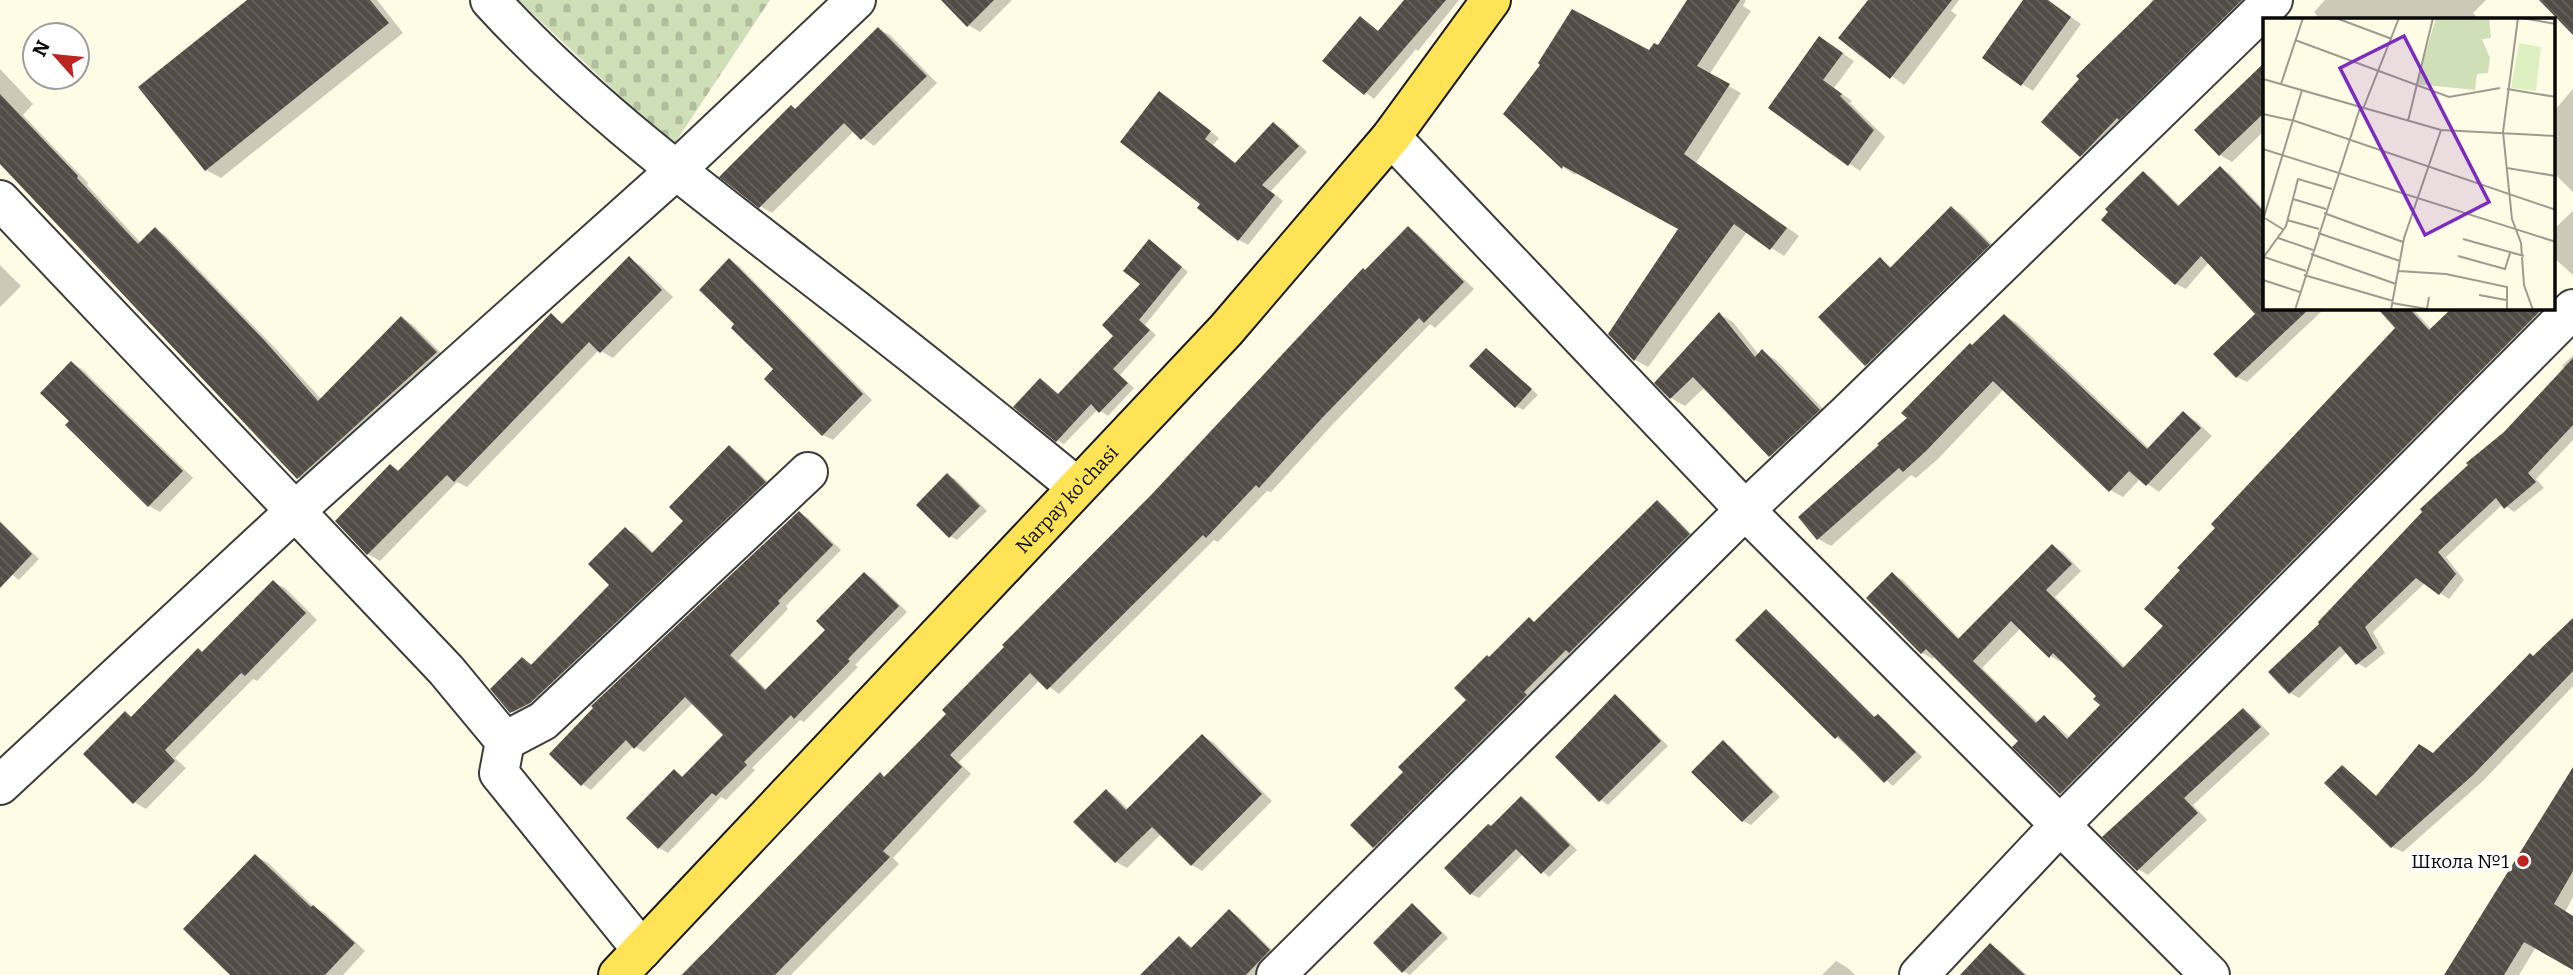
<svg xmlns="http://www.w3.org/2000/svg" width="2573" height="975" font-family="Bitter,serif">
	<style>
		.cemetery { fill: url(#cemetery-stones) }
		.shadow { fill: #0003; fill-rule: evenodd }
		.building { fill: url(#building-back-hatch); fill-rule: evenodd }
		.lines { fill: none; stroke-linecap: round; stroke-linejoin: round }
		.minor-casing { stroke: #3c3c3c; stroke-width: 42 }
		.major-casing { stroke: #1a1a1a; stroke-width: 42 }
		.minor { stroke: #fff; stroke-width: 38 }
		.major { stroke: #fee357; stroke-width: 38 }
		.poi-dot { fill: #bc251f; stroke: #fff; stroke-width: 2.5 }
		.labels { text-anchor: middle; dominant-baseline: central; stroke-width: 7; stroke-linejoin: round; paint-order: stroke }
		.street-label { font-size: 19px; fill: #090909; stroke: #fff }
		.poi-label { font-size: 19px; fill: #090909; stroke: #fff; text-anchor: end }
		.inset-road { fill: none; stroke: #9d9b8e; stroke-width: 2 }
		.view { fill: #7b2cbf; fill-opacity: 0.15; stroke: #7b2cbf; stroke-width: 3.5 }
		.inset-edge { fill: none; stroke: #090909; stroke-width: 3.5 }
	</style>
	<defs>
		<pattern id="cemetery-stones" width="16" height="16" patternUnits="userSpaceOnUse" patternTransform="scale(1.75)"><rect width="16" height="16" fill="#cfdfb8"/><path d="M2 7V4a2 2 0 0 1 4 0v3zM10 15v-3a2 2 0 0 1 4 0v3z" fill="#b0be9d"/></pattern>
		<pattern id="building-back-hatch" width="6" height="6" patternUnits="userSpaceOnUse" patternTransform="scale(1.75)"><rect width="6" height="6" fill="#524c46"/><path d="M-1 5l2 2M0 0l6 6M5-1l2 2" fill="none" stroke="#66615c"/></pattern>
	</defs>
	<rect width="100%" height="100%" fill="#fffce6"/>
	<path class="cemetery" d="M518,0h252l-97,146z"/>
	<path class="shadow" d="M249,0h128l26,33 -182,145 -15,-8z
		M943,0h69l-32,32 -12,-7z
		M1406,0h53l-41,51 -2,-2 -42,50 -49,-39 35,-42 19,14z
		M1690,0h56l-3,6 8,5 -42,64 32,18 -45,70 103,73 -15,20 -37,-24 -99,135 -13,-7 -25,-26 71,-105 -104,-57 -2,3 -12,-8 -57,-53 153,-67z
		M1871,0h88l-8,11 6,4 -53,70 -63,-47z
		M2025,0h22l34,24 -48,67 -11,-7z
		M2152,0h107l-167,161 -11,-6z
		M2325,0h161l-13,13 6,6h-167l5,-4 -3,-3z
		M878,29l12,6 47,48 -63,63 -20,-15 -82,82 -12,-7 36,-96z
		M1831,45l23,16 -20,27 18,13 -2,2 35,34 -25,34 -90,-63z
		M2265,65v65l-33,32 -12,-7 -23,-25z
		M0,69l33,35 -10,11 65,68 -1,2 54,58 14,-14 11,7 110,113 46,51 80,-82 11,7 34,34 -138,125 -11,-7 -298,-317z
		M2573,89v103l-19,-19v-62z
		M1169,99l50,39 -6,7 23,19 37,-40 10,5 24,23 -36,39 12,10 -35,44 -9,-5 -37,-36z
		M2220,168l10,6 35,37v97h56l2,2 -76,72 -10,-5 -21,-23 42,-40 -49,-52 -23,27 -10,-5 -33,-111 10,6 27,27z
		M1952,208l11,7 37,37 -123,119 -11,-6 14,-106 13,9z
		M2573,211v64l-19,-17v-29z
		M1408,228l10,6 56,55 -39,39 -5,-4 -97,100 -62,68 -4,-1 -49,51 -4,-2 -155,154 -19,-14 -81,82 12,12 -78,84 6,6 -108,111h-110l21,-22 3,2 175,-180 5,3 63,-64z
		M1157,246l31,26 -43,53 11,10 -36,40 14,13 -26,28 -10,-7 -34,35 -7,-4 -17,-60 19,15 56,-59 27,-52z
		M629,259l11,6 33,32 -60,61 -14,-8 -132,137 -10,-5 -77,79 -12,-7 -31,-33 54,-55 9,5 151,-155 14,8z
		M730,260l9,6 133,134 -39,40 -10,-5 -56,-56 9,-10 -39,-45z
		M0,265l21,21 -21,21z
		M2554,297l8,9 -490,493 -11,-6 -40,-52 -86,-85 -2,3 -11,-6 -30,-79 11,6 57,59 92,-93 11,6 18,19 -26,26 71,71 39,-42 232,-298 -18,-20h33l20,22 23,-22h99zM2021,628l29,28 11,6 2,-2 35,36 4,9 -32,33 -15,-14 -10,-6 -6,5 -57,-55z
		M1719,314l14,8 26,33 4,-3 13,8 56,58 -48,45 -13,-7 -66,-69 -20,19 -14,-8z
		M2005,316l12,7 133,126 33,-35 13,7 16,15 -53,56 -19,-13 -17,18 -13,-7 -106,-101 -65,69 -23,20 -5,-3 -80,71 -13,-7 -18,-22 109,-99 64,-71z
		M1486,350l52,45 -15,15 -7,-4z
		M2573,355v85l-37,39 8,9 -30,24 -11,-8 -57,53 18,23 -15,19 -24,-16 -52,49 12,21 -19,15 -9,-5 -10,-11 -48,46 -9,-5 32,-69 243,-255 -3,-3z
		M71,363l11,6 111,109 -33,34 -11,-6 -78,-84z
		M729,448l10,5 35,35 -252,230 -10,-6 11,-53 10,6 78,-80 14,-56 10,5 19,19 32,-32z
		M947,475l8,4 32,32 -30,29 -7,-4z
		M1657,502l8,5 32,33 -314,311 -9,-4 32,-75 62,-72 22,-41 45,-36z
		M799,513l9,5 33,32 -55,56 2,3 -50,52 30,30 59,-61 38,-56 9,5 33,33 -52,53 3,2 -54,55 -4,-2 -48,48 3,2 -29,30 -5,-3 -53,56 -9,-5 15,-77 10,6 42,-42 -33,-32 -49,49 -10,-6 -43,44 -9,-6z
		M0,521l39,38 -20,21 -19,-15z
		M273,582l12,6 32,32 -60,61 -4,-2 -78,79 11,10 -40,41 -12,-7 -9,-89 8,5 70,-65z
		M1766,611l7,5 103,102 2,-2 7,4 37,37 -29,29 -57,-49z
		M2573,620v66l-90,95 -80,71 -11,-5 -50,-79 10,6 26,23 55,-43z
		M1615,696l8,5 45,45 -60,59 -7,-5z
		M2243,710l10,6 17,18 -77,71 14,15 -59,55 -10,-6 -33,-32z
		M1202,736l11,6 59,59 -70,70 -10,-6 -31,-31 -34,34 -11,-6 -40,-40 30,-31 10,6 13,13z
		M1723,742l8,5 49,50 -29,28 -8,-4 -49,-49z
		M2573,794v103l-8,15 8,5v51l-37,-21 -17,28h-73z
		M1521,798l8,4 48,48 -28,27 -26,-23 -44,44 -8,-4 -25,-26z
		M255,856l12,6 46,44 12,7 40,38 -22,24h-110z
		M1413,906l7,4 28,28 -38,37 -7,-4z
		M1230,911l9,6 39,39 -19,19h-117l37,-37 14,10z
		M1990,945l10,6 27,24h-65z
		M1836,961l12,7 7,7h-33z"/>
	<path class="building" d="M247,0h123l19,23 -184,148 -67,-84z
		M941,0h53l-27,27z
		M1404,0h42l-82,95 -42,-34 38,-45 18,15z
		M1687,0h53l-43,66 33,18 -46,70 103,74 -17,22 -36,-26 -100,137 -26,-27 70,-105 -115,-63 -1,3 -59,-55 37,-49 -2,-2 34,-54 77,41 5,-7 4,2z
		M1868,0h84l-62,79 -52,-41z
		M2023,0h25l23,17 -50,69 -39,-28z
		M2154,0h88l-123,120 -2,-2 -37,39 -39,-35 38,-43 -3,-3z
		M2539,0h34v35z
		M878,27l49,49 -66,64 -17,-17 -85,85 -40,-31 72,-72 4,4z
		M1819,36l24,17 -20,27 19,14 -2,2 34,34 -26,36 -80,-58z
		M2265,62v50l-46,44 -25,-26z
		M1159,91l52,40 -6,8 30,24 38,-41 26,24 -37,39 13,10 -37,46 -41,-33 3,-4 -80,-62z
		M0,94l78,82 -1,2 61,66 17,-17 109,113 54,61 83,-85 36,36 -140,127 -297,-315z
		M2220,166l45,47v95h45l-74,70 -23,-24 42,-40 -54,-58 -26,29 -74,-65 7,-8 -3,-3 38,-38 35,35z
		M1951,206l39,39 -125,121 -47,-49 62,-60 10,11z
		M1408,226l56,56 -40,41 -5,-5 -97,100 -63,70 -3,-3 -50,53 -3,-3 -156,155 -17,-17 -80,82 12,12 -79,84 7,6 -115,118h-93l198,-203 4,5 62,-63 -4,-4 62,-63 -2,-2 150,-151 211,-226 2,2z
		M1149,239l33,28 -43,53 11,10 -37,39 15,14 -29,30 -8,-9 -35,38 -43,-35 27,-29 18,16 55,-58 -11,-11 38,-41 -17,-13z
		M629,256l33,34 -62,63 -11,-11 -135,140 -7,-7 -80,80 -32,-34 55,-57 8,7 153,-158 11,11z
		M729,258l134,136 -41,42 -58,-57 9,-10 -42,-41 3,-4 -35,-34z
		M2377,308h32l20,22 23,-22h91l-483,486 -48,-47 6,-6 -92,-92 -5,5 -55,-56 26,-26 66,67 94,-95 20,20 -26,26 77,78 40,-42 -19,-17 36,-39 -3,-2 38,-40 -4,-4 184,-196zM2011,621l38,37 4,-5 43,43 -3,3 7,6 -33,34 -23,-24 -8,8 -63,-62z
		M1719,312l36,45 7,-8 58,61 -51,47 -76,-80 -23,22 -16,-16z
		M2004,314l143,135 36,-38 18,17 -55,58 -17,-15 -20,21 -116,-111 -67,70 -23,21 -4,-4 -82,72 -19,-23 81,-72 -2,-1 30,-26 -6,-5 69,-70 2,2z
		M1486,348l46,41 -17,19 -46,-42z
		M2573,358v67l-45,48 8,9 -32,27 -8,-11 -58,54 18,22 -17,21 -23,-17 -51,49 12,21 -21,17 -16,-19 -51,48 -21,-22 51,-48 -1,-2 104,-110 -2,-3 48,-44 -2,-2 38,-31z
		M71,361l112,110 -35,36 -83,-82 4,-4 -29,-28z
		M729,445l37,37 -236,221 -20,10 -20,-24 32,-32 9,8 78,-80 -21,-21 37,-37 27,26 31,-32 -14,-14z
		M947,473l33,33 -31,32 -33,-33z
		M1657,500l33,34 -121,119 -3,-3 -42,42 3,3 -154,153 -23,-23 53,-53 -5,-5 68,-67 -12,-12 33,-33 2,2 40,-40 5,5z
		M799,511l34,34 -55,56 2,2 -50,52 35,35 60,-60 -9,-9 48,-49 35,34 -51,53 2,2 -56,58 -3,-4 -47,47 3,3 -31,31 -4,-3 -54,56 -32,-31 48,-49 8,8 41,-42 -38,-38 -51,52 -8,-9 -45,46 -32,-32 44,-46 -2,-2z
		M0,522l32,32 -32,34z
		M273,580l33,33 -61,63 -4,-3 -76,77 10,11 -42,43 -50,-50 42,-43 6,6 67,-69 4,4z
		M1766,609l108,108 4,-3 38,38 -32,31 -46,-47 -3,3 -100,-99z
		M2573,618v53l-100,104 -82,73 -67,-65 18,-18 34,31 43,-52 14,9 97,-100 3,3z
		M1615,694l46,47 -62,61 -44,-45z
		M2243,708l18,19 -77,71 14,15 -61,58 -35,-34z
		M1202,734l60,60 -71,72 -39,-39 -37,36 -42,-41 33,-33 20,21z
		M1723,740l50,52 -31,30 -51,-50z
		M2573,767v104l-19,33 19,12v54l-49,-28 -20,33h-60z
		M1521,796l49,49 -29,29 -25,-25 -46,46 -26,-27 44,-44 3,2z
		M255,854l56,53 2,-2 42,38 -30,32h-95l-47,-46z
		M1412,903l30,30 -40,40 -29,-30z
		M1229,909l41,41 -24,25h-106l39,-39 12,12z
		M1990,943l35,32h-65z"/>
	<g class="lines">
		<g class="minor-casing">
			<path id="minor" d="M490,0c92,101 202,183 309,266 94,72 187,146 278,221
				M1391,137l354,373 465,465
				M0,200l446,470 59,71 -6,32 143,177
				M505,741l38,-20 265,-249
				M0,785l295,-274 381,-341 180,-170
				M1276,975l469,-465 104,-98 424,-412
				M1919,975l140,-149 514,-517"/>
		</g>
		<g class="major-casing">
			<g id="major">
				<path id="s1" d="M618,975l608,-645 165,-193 100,-137"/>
			</g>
		</g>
		<use href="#minor" class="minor"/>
		<use href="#major" class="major"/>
	</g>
	<circle class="poi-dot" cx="2523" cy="861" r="7"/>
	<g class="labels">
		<g class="street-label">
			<text stroke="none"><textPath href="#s1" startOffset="654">Narpay ko'chasi</textPath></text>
		</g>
		<g class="poi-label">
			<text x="2509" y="861">Школа №1</text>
		</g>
	</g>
	<g transform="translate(2263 18)">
		<rect width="292" height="292" fill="#fffce6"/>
		<path d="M173,0h53l2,20 -9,1 8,19 -2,15 -11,1 -2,16 -59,-6z" fill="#cfdfb8"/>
		<path d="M256,25l22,4 -5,44 -25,-3z" fill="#dcf0c2"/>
		<path class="inset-road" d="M73,0l56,21M255,0l-15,114 9,87 9,24 3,42 9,25M259,0l34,6M32,22l154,57 51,-9M0,61l178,51 115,6M18,66l22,-66M244,71l49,8M100,91l36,-91M0,96l32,7 261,89M145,103l25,-103M0,131l293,93M244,150l49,8M30,181l33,10M61,195l79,29M0,199l21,13M0,202l39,-130M24,202l32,9M55,215l82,28M15,220l35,12M200,221l61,17M48,236l85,30M195,238l47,13 5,-16M1,239l42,14M0,240l23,-32 12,-47 34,10M135,253l48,3 61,13v23M41,257l89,26M0,262l37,12M216,277l27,5M129,285l35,6 2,-12M32,292l65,-202M128,292l13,-72 37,-108"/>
		<path class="view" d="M141,18l85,166 -64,33 -85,-167z"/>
		<rect width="292" height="292" class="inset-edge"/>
	</g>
	<g transform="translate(56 56) rotate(297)"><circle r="33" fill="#ffffff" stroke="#9d9d9d" stroke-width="2"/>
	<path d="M0-5L12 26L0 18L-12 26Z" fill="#bc251f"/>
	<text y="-10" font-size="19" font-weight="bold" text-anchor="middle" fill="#090909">N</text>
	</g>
</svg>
